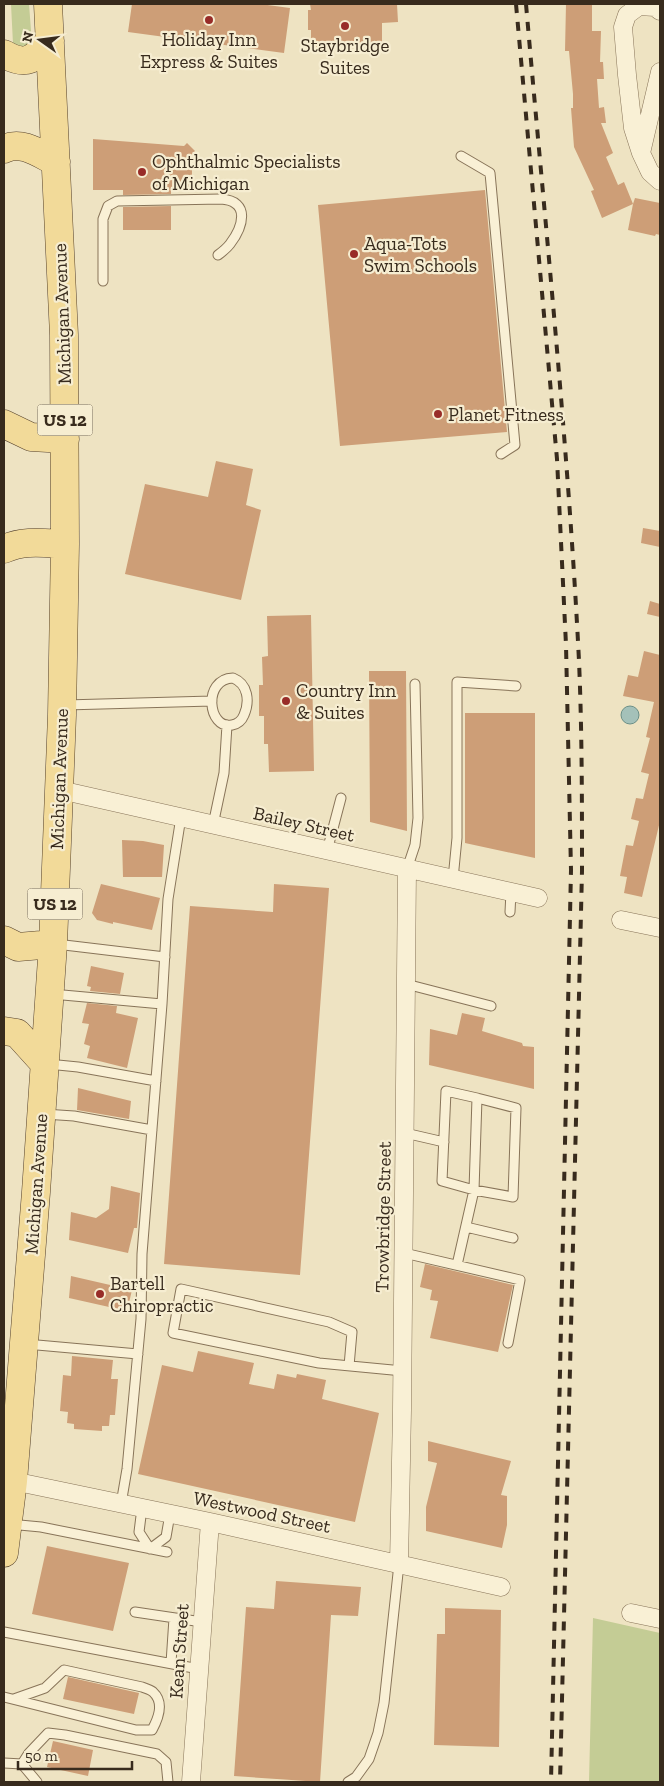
<svg xmlns="http://www.w3.org/2000/svg" width="664" height="1786" font-family="'Zilla Slab',serif">
	<style>
		.green { fill: #c4cc95 }
		.water { fill: #a4c1b9; stroke: #6b8f87 }
		.building { fill: #cd9e77 }
		.lines { fill: none; stroke-linecap: round; stroke-linejoin: round }
		.lane-casing { stroke: #887459; stroke-width: 11 }
		.street-casing { stroke: #887459; stroke-width: 19 }
		.primary-casing { stroke: #56422d; stroke-width: 29 }
		.lane { stroke: #f9f0d5; stroke-width: 9 }
		.street { stroke: #f9f0d5; stroke-width: 18 }
		.primary { stroke: #f2da99; stroke-width: 28 }
		.rail { stroke: #382b1d; stroke-width: 4; stroke-dasharray: 9 9; stroke-linecap: butt }
		.poi-dot { fill: #982c28; stroke: #f6edd1; stroke-width: 2 }
		.labels { text-anchor: middle; dominant-baseline: central; stroke-width: 4.5; stroke-linejoin: round; paint-order: stroke }
		.shield { fill: #f6edd1; stroke: #716553; stroke-width: 1 }
		.shield-label { font-size: 18px; font-weight: bold; fill: #382b1d }
		.poi-label { font-size: 19px; fill: #382b1d; stroke: #f6edd1; text-anchor: start }
		.street-label { font-size: 19px; fill: #382b1d; stroke: #f6edd1 }
	</style>
	<rect width="100%" height="100%" fill="#eee3c2"/>
	<path class="green" d="M11,4h18l3,40 -4,6 -15,-6z
		M593,1618l67,15v149h-71z"/>
	<path class="water" d="M621 715a9 9 0 1 1 18 0a9 9 0 1 1-18 0Z"/>
	<path class="building" d="M132,4h128l30,4 -6,45 -156,-21z
		M310,4h87l1,18 -16,1v20l-49,2v6h-19v-3h-3v-18h-3v-20h3z
		M566,4h26v27h9l-1,31h3l1,17h-7l2,29 5,-1 2,16h-5l12,30 -7,4 12,28 6,-3 9,22 2,-6 25,5v32l-4,-1 -1,2 -27,-6 5,-26 -31,14 -11,-27 3,-1 -20,-43 -3,-39h2v-14l-4,-43h-4z
		M93,139l91,7 3,-3 8,8 -3,4v34h-21v5l-48,1v-5h-30z
		M485,190l22,242 -167,14 -22,-241z
		M171,206v24h-48v-23z
		M216,461l37,8 -7,36 15,5 -20,90 -116,-26 20,-90 63,13z
		M643,528l17,3v16l-19,-4z
		M650,601l10,3v13l-13,-3z
		M311,615l3,156 -45,1 -1,-28h-4v-28h-5v-31h4l-1,-28 6,-1 -1,-40z
		M644,651l16,4v166l-18,76 -18,-4 3,-16 -7,-1 6,-31 7,1 6,-25 -8,-2 5,-21 7,1 6,-25 -8,-2 9,-34 -4,-1 8,-35 -31,-6 5,-21 10,2z
		M369,671h37l1,160 -37,-9z
		M465,713h70v145l-70,-15z
		M122,840l21,1 21,4 -2,32h-39z
		M101,884l59,14 -8,32 -39,-8v2l-16,-4 -5,-7z
		M274,884l55,4 -29,387 -136,-11 26,-358 83,6z
		M91,966l33,7 -4,21 -30,-3 1,-4 -4,-1z
		M87,1003l30,3 -1,7 22,5 -11,50 -40,-10 3,-12 -6,-2 5,-20 -7,-1z
		M462,1013l23,5 -3,13 40,12 1,3 11,1v42l-105,-24 1,-36 27,6z
		M78,1088l53,13 -2,18 -52,-9z
		M111,1186l29,7 -3,35h-3l-6,25 -59,-13 2,-28 25,6 13,-9z
		M425,1264l88,21 -15,67 -68,-14 8,-37 -8,-1 2,-10 -12,-3z
		M71,1276l61,14 -5,21 -58,-13z
		M198,1351l56,12 -5,21 25,5 3,-15 19,4 1,-4 29,6 -4,19 57,14 -24,109 -217,-48 24,-109 31,7z
		M72,1356l41,4 -2,19h7l-3,36h-5l-1,11h-7v5l-28,-2v-5l-7,-1 1,-11 -8,-1 3,-36 8,1z
		M428,1441l83,20 -10,34 6,1v29l-5,23 -76,-17v-24l11,-44 -9,-2z
		M47,1546l82,17 -16,68 -81,-17z
		M276,1581l85,6 -3,29 -27,-1 -11,167 -86,-6 12,-169 28,2z
		M445,1608l56,2 -2,137 -65,-2 3,-111h8z
		M68,1677l71,16 -5,21 -71,-15z
		M53,1741l40,9 -5,26 -41,-9z"/>
	<g class="lines">
		<g class="lane-casing">
			<path id="lane" d="M461,156l29,17 25,272 -14,9
				M103,281v-62l5,-13 9,-5 104,-2c30,2 22,28 9,45 -3,4 -8,8 -12,11
				M233,678c15,6 17,23 11,37 -2,5 -6,9 -12,10 -24,5 -30,-46 1,-47z
				M65,705l147,-4
				M213,825l11,-52 3,-48
				M327,851l14,-53
				M407,869l8,-24 3,-27 -3,-134
				M453,879l4,-41v-156l59,4
				M510,912l1,-20
				M56,944l109,13
				M406,984l85,22
				M52,994l110,10
				M48,1064l30,3 78,14
				M44,1114l30,2 78,14
				M405,1133l39,9
				M466,1227l47,11
				M404,1253l116,27 -12,63
				M457,1265l17,-75 3,-92 -31,-7 -4,90 32,9 39,7 3,-89 -39,-10
				M26,1344l112,10
				M349,1366l3,-34 -23,-10 -148,-33 -8,44 146,30 84,8
				M121,1504l6,-35 14,-150 1,-65 20,-250 6,-105 13,-82
				M142,1508l-3,24 11,17
				M9,1524l32,3 126,25
				M150,1549l16,-12 4,-23
				M135,1612l67,10
				M4,1632l195,37
				M171,1663l3,-45
				M4,1697l132,33h16c6,-11 13,-27 1,-38 -2,-2 -8,-4 -11,-5l-78,-17 -19,18 -31,11
				M4,1763l18,1 15,18
				M22,1764l7,-11 19,-20 17,2 92,19 9,8 2,20
				M348,1782l8,-5 13,-18 9,-26 6,-30 15,-139"/>
		</g>
		<g class="street-casing">
			<path id="street" d="M660,72l-19,81 9,19 10,9
				M641,153l-8,-25 -6,-53 -4,-48 4,-12 12,-9 16,1 5,4
				M60,790l478,108
				M621,920l39,8
				M13,1481l197,41 291,65
				M399,1564l3,-154 5,-541
				M631,1613l29,6
				M191,1782l19,-260"/>
		</g>
		<g class="primary-casing">
			<path id="primary" d="M4,54c23,13 30,5 46,-13
				M4,149c18,-9 36,5 52,13
				M4,424l27,13 34,2
				M4,549c19,-9 39,-6 61,-5
				M4,940l14,7 35,-3
				M4,1031l13,2 28,31
				M4,1553l9,-72 23,-289 17,-248 9,-229 3,-171 -1,-209 -16,-331"/>
		</g>
		<use href="#lane" class="lane"/>
		<use href="#street" class="street"/>
		<use href="#primary" class="primary"/>
		<path class="rail" d="M516,4l41,455 9,186 5,225 -20,912
			M526,4c19,219 42,438 53,657 3,70 3,140 3,210l-22,911"/>
	</g>
	<g class="poi-dot">
		<circle cx="209" cy="20" r="5"/>
		<circle cx="345" cy="26" r="5"/>
		<circle cx="142" cy="172" r="5"/>
		<circle cx="354" cy="254" r="5"/>
		<circle cx="438" cy="414" r="5"/>
		<circle cx="286" cy="701" r="5"/>
		<circle cx="100" cy="1294" r="5"/>
	</g>
	<g class="labels">
		<g class="shield">
			<rect x="37.5" y="404.5" width="55" height="31" rx="4"/>
			<rect x="27.5" y="888.5" width="55" height="31" rx="4"/>
		</g>
		<g class="shield-label">
			<text x="65" y="420">US 12</text>
			<text x="55" y="904">US 12</text>
		</g>
		<g class="poi-label">
			<text x="209" y="39" text-anchor="middle">Holiday Inn<tspan x="209" dy="22">Express &amp; Suites</tspan></text>
			<text x="345" y="45" text-anchor="middle">Staybridge<tspan x="345" dy="22">Suites</tspan></text>
			<text x="152" y="161">Ophthalmic Specialists<tspan x="152" dy="22">of Michigan</tspan></text>
			<text x="364" y="243">Aqua-Tots<tspan x="364" dy="22">Swim Schools</tspan></text>
			<text x="448" y="414">Planet Fitness</text>
			<text x="296" y="690">Country Inn<tspan x="296" dy="22">&amp; Suites</tspan></text>
			<text x="110" y="1283">Bartell<tspan x="110" dy="22">Chiropractic</tspan></text>
		</g>
		<g class="street-label">
			<text transform="translate(62 314) rotate(-92)">Michigan Avenue</text>
			<text transform="translate(59 779) rotate(-88)">Michigan Avenue</text>
			<text transform="translate(304 824) rotate(13)">Bailey Street</text>
			<text transform="translate(36 1184) rotate(-86)">Michigan Avenue</text>
			<text transform="translate(383 1217) rotate(-89)">Trowbridge Street</text>
			<text transform="translate(262 1512) rotate(12)">Westwood Street</text>
			<text transform="translate(179 1651) rotate(-86)">Kean Street</text>
		</g>
	</g>
	<rect width="664" height="1786" fill="none" stroke="#382b1d" stroke-width="10"/>
	<g transform="translate(40 40) rotate(284)" stroke="#f6edd1" stroke-width="4" paint-order="stroke">
	<path d="M0-4L9 19L0 12L-9 19Z" fill="#382b1d"/>
	<text y="-8" font-size="14" font-weight="bold" text-anchor="middle" fill="#382b1d">N</text>
	</g>
	<path d="M18 1761v8h114v-8" fill="none" stroke="#382b1d" stroke-width="2.5"/>
	<text x="25" y="1761" font-size="15" fill="#382b1d" stroke="#f6edd1" stroke-width="4" paint-order="stroke">50 m</text>
</svg>
